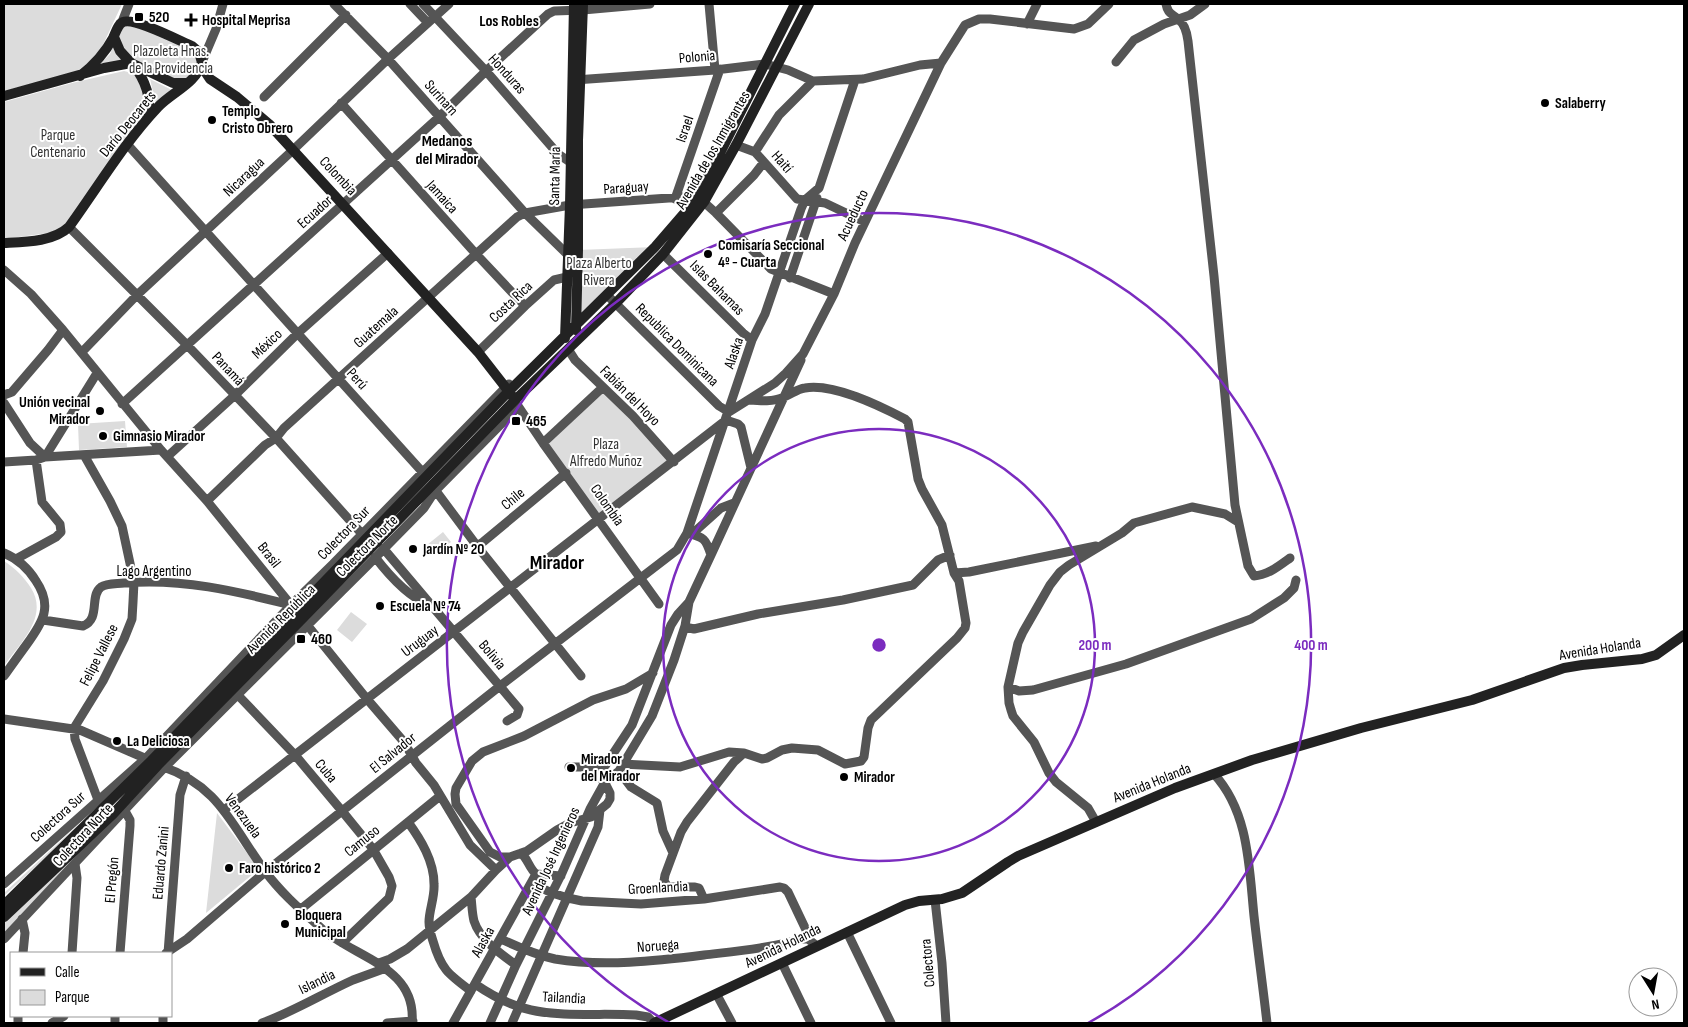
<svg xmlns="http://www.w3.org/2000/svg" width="1688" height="1027" font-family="'Sofia Sans Condensed',sans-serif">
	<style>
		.green { fill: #dcdcdc }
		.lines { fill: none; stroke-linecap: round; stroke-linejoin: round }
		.street { stroke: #555; stroke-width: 9 }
		.secondary { stroke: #222; stroke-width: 10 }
		.ring { fill: none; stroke: #7b2cbf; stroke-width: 2.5 }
		.poi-dot { fill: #000; stroke: #fff; stroke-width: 2 }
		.labels { text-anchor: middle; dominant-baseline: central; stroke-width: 4; stroke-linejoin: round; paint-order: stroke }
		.poi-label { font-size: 15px; font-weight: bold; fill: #000; stroke: #fff; text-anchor: start }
		.park-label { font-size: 15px; fill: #333; stroke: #fff }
		.street-label { font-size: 15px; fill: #000; stroke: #fff }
		.neighbourhood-label { font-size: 16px; font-weight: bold; fill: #000; stroke: #fff }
		.district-label { font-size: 20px; font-weight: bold; fill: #000; stroke: #fff }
		.centre { fill: #7b2cbf; stroke: #fff; stroke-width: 2.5 }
		.ring-label { font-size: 15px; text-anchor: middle; font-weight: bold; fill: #7b2cbf; stroke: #fff; stroke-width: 4; stroke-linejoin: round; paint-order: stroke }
	</style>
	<rect width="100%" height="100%" fill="#fff"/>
	<path class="green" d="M4,4h118l-21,45 -9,11 -16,12 -72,19z
		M126,21l73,31 -6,26 -20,5 -53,-32 -2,-23z
		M113,47l9,13 -23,5 11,-11z
		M124,71c12,2 16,10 18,21 1,3 3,8 3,11 -2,22 -64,101 -80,123l-9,6 -52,7v-137l68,-19z
		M150,79l22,11 -16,14z
		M655,247l-80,80 3,-77z
		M602,388l72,74 -76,57 -55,-76z
		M125,421l2,26 -48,3 -1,-26z
		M443,532l8,10 -16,12 -8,-9z
		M4,561c11,7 20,16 27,27 18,29 -11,55 -27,78z
		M351,612l16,12 -15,18 -15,-12z
		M91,813l-2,5 -85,78v-3z
		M217,813l42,56 -53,44z
		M98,833l-94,101v-12z"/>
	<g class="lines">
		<path class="street" d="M334,4l54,55 137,154 43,42
			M410,4l18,19
			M423,4l63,67 72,83 12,8
			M709,4l6,66
			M1166,4c2,10 5,9 12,15 7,5 9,14 10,22l26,235 21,229 13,61 6,10c14,-1 25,-10 36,-18
			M122,22l7,-18
			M1027,24l10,-20
			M202,62l14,-33 7,-25
			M1116,62l18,-22 30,-16 26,-9 15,-11
			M575,80l140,-10 50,-6 23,6 25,11
			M264,97l82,-82
			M341,103l135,151 49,52
			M127,144l299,332
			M736,145l19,7 42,47 28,4 40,19
			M755,152l24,-37 34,-34 50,-2 57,-14 21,-2
			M675,199l45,-130
			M716,213l38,-38 10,-13
			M69,227l119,119 88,92 86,96
			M663,254l80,79 9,7
			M4,270l27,24 32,36 98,120 46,51 160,198 37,43 12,21 18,22 36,60 26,25
			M790,278l27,-80
			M607,295l112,111 10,6
			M568,349l7,11 58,56 41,46
			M82,352l55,-57 156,-145 95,-91 61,-55
			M478,352l47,-46 29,-26 13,-3
			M4,395l8,-3 36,-42 15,-20
			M4,403l26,40 15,14
			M516,403l27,40 116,161
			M122,404l317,-287 47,-46 62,-57 6,-3 29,-1 67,-6
			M729,412l46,-29 11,-10 17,-19 31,-60 21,-51 86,-180 24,-38 14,-6h11l84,10 14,-5 21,-20
			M543,443l59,-55
			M84,455l26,46 12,25 12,56 -1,20 -1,17 -8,20 -21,42 -29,47 1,11 23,61
			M168,456l66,-60 63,-62 91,-81
			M45,457l52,-84
			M4,462l32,-2 9,-3 116,-7
			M433,487l44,59 104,130
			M207,501l58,-56 11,-7 8,-10 233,-211 8,-4 45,-8 127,-9 19,17 55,56 63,25
			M692,534l29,-26 13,-5
			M477,546l6,-4 83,-69
			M383,548l136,161 -2,6 -10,6
			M4,553c14,6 24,15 32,28 17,25 7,41 -9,63 -8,11 -16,22 -23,32
			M711,555l90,-195
			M375,557c13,17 34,40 54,48
			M16,559l40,-22 5,-5 -1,-8 -18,-22 -6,-42
			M954,573l15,-1 127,-26
			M43,620l40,6c18,-7 6,-30 18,-39 6,-4 16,-3 23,-4 57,-5 112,8 167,22
			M685,627l9,2 64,-15 85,-14 70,-15 25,-25 12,-5
			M1008,687l11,4 14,-1 93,-26 125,-45 33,-21 10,-10 2,-8
			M234,691l61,64 47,56 31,38 16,28 3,9 -3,12 -47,45
			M4,719l76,11 69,30
			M622,764l58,3 49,-15 15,1 18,6 5,-1 15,-8 10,-2 26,2 27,14 16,-3 3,-4 4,-29 3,-8 86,-82 8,-10 1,-5 -7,-42 -5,-8 -12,-48 -20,-36 -4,-10 -10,-57 -3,-3c-25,-13 -71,-36 -100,-31 -8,1 -13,6 -21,9 -11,5 -23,4 -35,3
			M161,766c59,20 70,59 104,105 15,21 37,40 56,57 33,30 96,38 91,95
			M619,771l12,16 26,16 6,28 10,22
			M1214,774c35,38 35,93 40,142 4,36 9,71 13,107
			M601,779l4,-13 27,-41 39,-100 7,-11 11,-12
			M224,810l502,-390 12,4 3,3 10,41
			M408,822c13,18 26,39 26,62 1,13 -5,26 -5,38 0,7 2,13 4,19 8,28 15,33 38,50
			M1096,822l-8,-14 -32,-26 -7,-9 -15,-31 -21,-26 -2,-6 -2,-7 -1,-16 10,-44 5,-11 27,-47 10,-13 9,-7 53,-32 12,-10 58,-16 33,7 13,8
			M521,853c7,6 8,15 15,21l25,2
			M510,857h-10l-10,-5 -34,-48 -1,-10 1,-6 16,-27 11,-9 41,-16 69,-36 33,-11 27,-16
			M531,883l21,10 16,5 14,3 59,3 63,-5 76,-12 4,1 4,4 19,40 1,7
			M4,884l142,-126 145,-153 42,-41 176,-180
			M471,897c1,8 1,16 3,24 6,19 27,33 42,44
			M704,899l-5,-11 -4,-1h-27l-4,-6 1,-6 16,-43 6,-10 47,-60 10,-9
			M935,900l7,63 4,60
			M301,909l139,-113
			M22,919l3,14 -2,20
			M847,932l44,91
			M4,939l161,-172 203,-202 56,-57 11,-17 83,-84
			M501,939c17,8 35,16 54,20 48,8 101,2 149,-4 33,-4 66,-7 98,-16h6l9,7
			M72,953l5,-75 -2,-14
			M120,953l10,-127v-6l-5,-9
			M166,953l21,-14 78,-67 235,-186 177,-136 10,-17 65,-193 13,-26 36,-105 4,-9 14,-12 36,-108
			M168,953l12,-158 6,-19
			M379,963l11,-4 17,-10 64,-52 25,-27 14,-13 17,-6 30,-21 13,-7 21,-6 16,-13 3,-5v-6l-11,-22 -6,-4h-24
			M782,963l29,60
			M475,984c16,11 37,22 56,26 31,7 73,3 105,5l12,2 6,6
			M717,995l15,28
			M18,1023v-7
			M52,1023l12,-7
			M115,1023v-7
			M163,1023v-7
			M262,1023c31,-11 60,-29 91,-43 11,-4 22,-8 33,-12
			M387,1023l26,-2
			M453,1023l83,-149
			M490,1023l26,-58 46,-92 28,-64 15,-27 14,-11 33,-55 22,-56 11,-34 4,-24 22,-47c-5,-16 -7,-18 -24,-22
			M512,1023l86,-196 2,-17"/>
		<path class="secondary" d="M114,37l6,14 11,12 42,20h15
			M133,65c12,14 20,35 14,53
			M80,76c14,-11 25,-23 33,-38 3,-6 5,-14 10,-16 11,-5 57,19 69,24l7,6 5,18 6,9 27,18 32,27 209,228 35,45
			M4,96l100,-28 27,-5
			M4,243c21,-1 49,-1 65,-16 29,-40 55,-84 89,-120 14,-15 39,-24 44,-45
			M576,330l2,-80v-110l5,-136
			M565,338l5,-133 4,-201
			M4,905l147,-144 358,-370 146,-144 32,-37 10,-14 20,-37 78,-155
			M4,917l109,-103 45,-49 144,-146 213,-219 100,-96 48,-50 41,-52 32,-57 73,-141
			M654,1023l251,-118 14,-4 23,-2 20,-6 46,-31 10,-6 157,-68 77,-28 109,-32 111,-28 92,-32 18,-3 60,-6 14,-4 28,-20"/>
	</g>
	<g class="ring">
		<circle cx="879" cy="645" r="216"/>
		<path d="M670 1023A432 432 0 1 1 1088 1023"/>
	</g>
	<g class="poi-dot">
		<rect x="134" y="12" width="10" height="10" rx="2.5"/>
		<path d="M188.5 12.5h5v5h5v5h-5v5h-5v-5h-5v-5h5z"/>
		<circle cx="1545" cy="103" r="5"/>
		<circle cx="212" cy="120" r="5"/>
		<circle cx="708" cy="254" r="5"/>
		<circle cx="100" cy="411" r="5"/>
		<rect x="511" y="416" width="10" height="10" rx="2.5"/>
		<circle cx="103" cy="436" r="5"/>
		<circle cx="413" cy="549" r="5"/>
		<circle cx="380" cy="606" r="5"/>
		<rect x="296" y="634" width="10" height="10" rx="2.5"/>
		<circle cx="117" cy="741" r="5"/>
		<circle cx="571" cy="768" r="5"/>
		<circle cx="844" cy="777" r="5"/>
		<circle cx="229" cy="868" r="5"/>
		<circle cx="285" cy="924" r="5"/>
	</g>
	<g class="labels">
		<g class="poi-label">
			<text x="149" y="17">520</text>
			<text x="202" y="20">Hospital Meprisa</text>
			<text x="1555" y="103">Salaberry</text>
			<text x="222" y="111">Templo<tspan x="222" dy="17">Cristo Obrero</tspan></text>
			<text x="718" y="245">Comisaría Seccional<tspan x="718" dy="17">4º - Cuarta</tspan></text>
			<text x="90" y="402" text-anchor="end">Unión vecinal<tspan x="90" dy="17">Mirador</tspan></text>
			<text x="526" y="421">465</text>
			<text x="113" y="436">Gimnasio Mirador</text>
			<text x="423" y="549">Jardín Nº 20</text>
			<text x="390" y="606">Escuela Nº 74</text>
			<text x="311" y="639">460</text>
			<text x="127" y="741">La Deliciosa</text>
			<text x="581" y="759">Mirador<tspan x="581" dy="17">del Mirador</tspan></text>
			<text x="854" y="777">Mirador</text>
			<text x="239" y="868">Faro histórico 2</text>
			<text x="295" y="915">Bloquera<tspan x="295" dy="17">Municipal</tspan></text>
		</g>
		<g class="park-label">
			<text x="171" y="51">Plazoleta Hnas.<tspan x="171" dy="17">de la Providencia</tspan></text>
			<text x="58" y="135">Parque<tspan x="58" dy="17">Centenario</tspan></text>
			<text x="599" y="263">Plaza Alberto<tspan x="599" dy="17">Rivera</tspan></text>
			<text x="606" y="444">Plaza<tspan x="606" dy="17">Alfredo Muñoz</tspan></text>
		</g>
		<g class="street-label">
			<text transform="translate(697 57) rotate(-5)">Polonia</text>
			<text transform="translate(507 74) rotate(48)">Honduras</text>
			<text transform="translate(441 98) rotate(48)">Surinam</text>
			<text transform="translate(128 124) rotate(-51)">Darío Deocarets</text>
			<text transform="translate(685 129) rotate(-71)">Israel</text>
			<text transform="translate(713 150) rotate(-60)">Avenida de los Inmigrantes</text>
			<text transform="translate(782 162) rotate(49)">Haití</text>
			<text transform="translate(338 176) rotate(47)">Colombia</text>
			<text transform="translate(555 176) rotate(-89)">Santa María</text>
			<text transform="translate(244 177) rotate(-43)">Nicaragua</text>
			<text transform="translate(626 188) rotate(-4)">Paraguay</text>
			<text transform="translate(442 197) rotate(48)">Jamaica</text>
			<text transform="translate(315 212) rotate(-42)">Ecuador</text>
			<text transform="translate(853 215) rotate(-65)">Acueducto</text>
			<text transform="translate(717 288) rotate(45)">Islas Bahamas</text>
			<text transform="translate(511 302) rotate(-43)">Costa Rica</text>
			<text transform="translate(376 327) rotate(-42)">Guatemala</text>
			<text transform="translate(267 344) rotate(-44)">México</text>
			<text transform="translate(677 345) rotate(45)">Republica Dominicana</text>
			<text transform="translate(734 353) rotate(-71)">Alaska</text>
			<text transform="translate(228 369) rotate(47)">Panamá</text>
			<text transform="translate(357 379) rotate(48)">Perú</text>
			<text transform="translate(630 396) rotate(45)">Fabián del Hoyo</text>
			<text transform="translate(513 499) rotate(-40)">Chile</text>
			<text transform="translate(607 505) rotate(55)">Colombia</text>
			<text transform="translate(344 533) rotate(-46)">Colectora Sur</text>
			<text transform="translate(367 546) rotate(-45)">Colectora Norte</text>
			<text transform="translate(269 555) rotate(52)">Brasil</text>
			<text x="154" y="571">Lago Argentino</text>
			<text transform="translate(281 619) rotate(-45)">Avenida República</text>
			<text transform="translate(420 641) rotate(-37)">Uruguay</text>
			<text transform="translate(1600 649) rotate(-9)">Avenida Holanda</text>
			<text transform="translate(99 655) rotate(-63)">Felipe Vallese</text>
			<text transform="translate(492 655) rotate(50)">Bolivia</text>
			<text transform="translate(393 753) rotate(-39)">El Salvador</text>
			<text transform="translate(326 771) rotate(50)">Cuba</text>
			<text transform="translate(1152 783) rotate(-22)">Avenida Holanda</text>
			<text transform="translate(243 816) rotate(54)">Venezuela</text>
			<text transform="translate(58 817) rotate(-42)">Colectora Sur</text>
			<text transform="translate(83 835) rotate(-47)">Colectora Norte</text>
			<text transform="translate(362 841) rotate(-39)">Camuso</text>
			<text transform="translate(551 861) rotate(-65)">Avenida José Ingenieros</text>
			<text transform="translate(161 863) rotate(-85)">Eduardo Zanini</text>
			<text transform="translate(112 880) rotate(-85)">El Pregón</text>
			<text transform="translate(658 888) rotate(-3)">Groenlandia</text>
			<text transform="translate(483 942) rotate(-61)">Alaska</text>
			<text transform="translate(658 946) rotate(-4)">Noruega</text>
			<text transform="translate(783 946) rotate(-26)">Avenida Holanda</text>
			<text transform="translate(928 963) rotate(-95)">Colectora</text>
			<text transform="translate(317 982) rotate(-26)">Islandia</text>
			<text transform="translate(564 998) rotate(3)">Tailandia</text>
		</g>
		<g class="neighbourhood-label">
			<text x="509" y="21">Los Robles</text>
			<text x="447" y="141">Medanos<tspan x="447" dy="18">del Mirador</tspan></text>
		</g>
		<g class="district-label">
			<text x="557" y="563">Mirador</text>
		</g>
	</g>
	<circle cx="879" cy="645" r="8" class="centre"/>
	<g class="ring-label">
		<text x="1095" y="650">200 m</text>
		<text x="1311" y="650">400 m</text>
	</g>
	<rect width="1688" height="1027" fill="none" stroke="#000000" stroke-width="10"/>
	<rect x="10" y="952" width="162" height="65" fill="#ffffff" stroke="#999999"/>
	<rect x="20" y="968" width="25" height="8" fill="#222222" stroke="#999999"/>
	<text x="55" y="977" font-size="15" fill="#000000">Calle</text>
	<rect x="20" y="990" width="25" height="15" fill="#dcdcdc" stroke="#999999"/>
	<text x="55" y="1002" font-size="15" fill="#000000">Parque</text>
	<g transform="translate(1653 992) rotate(169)"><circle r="24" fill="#ffffff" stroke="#999999"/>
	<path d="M0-4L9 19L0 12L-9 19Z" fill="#000000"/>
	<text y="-8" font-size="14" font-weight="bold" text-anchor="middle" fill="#000000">N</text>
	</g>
</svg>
